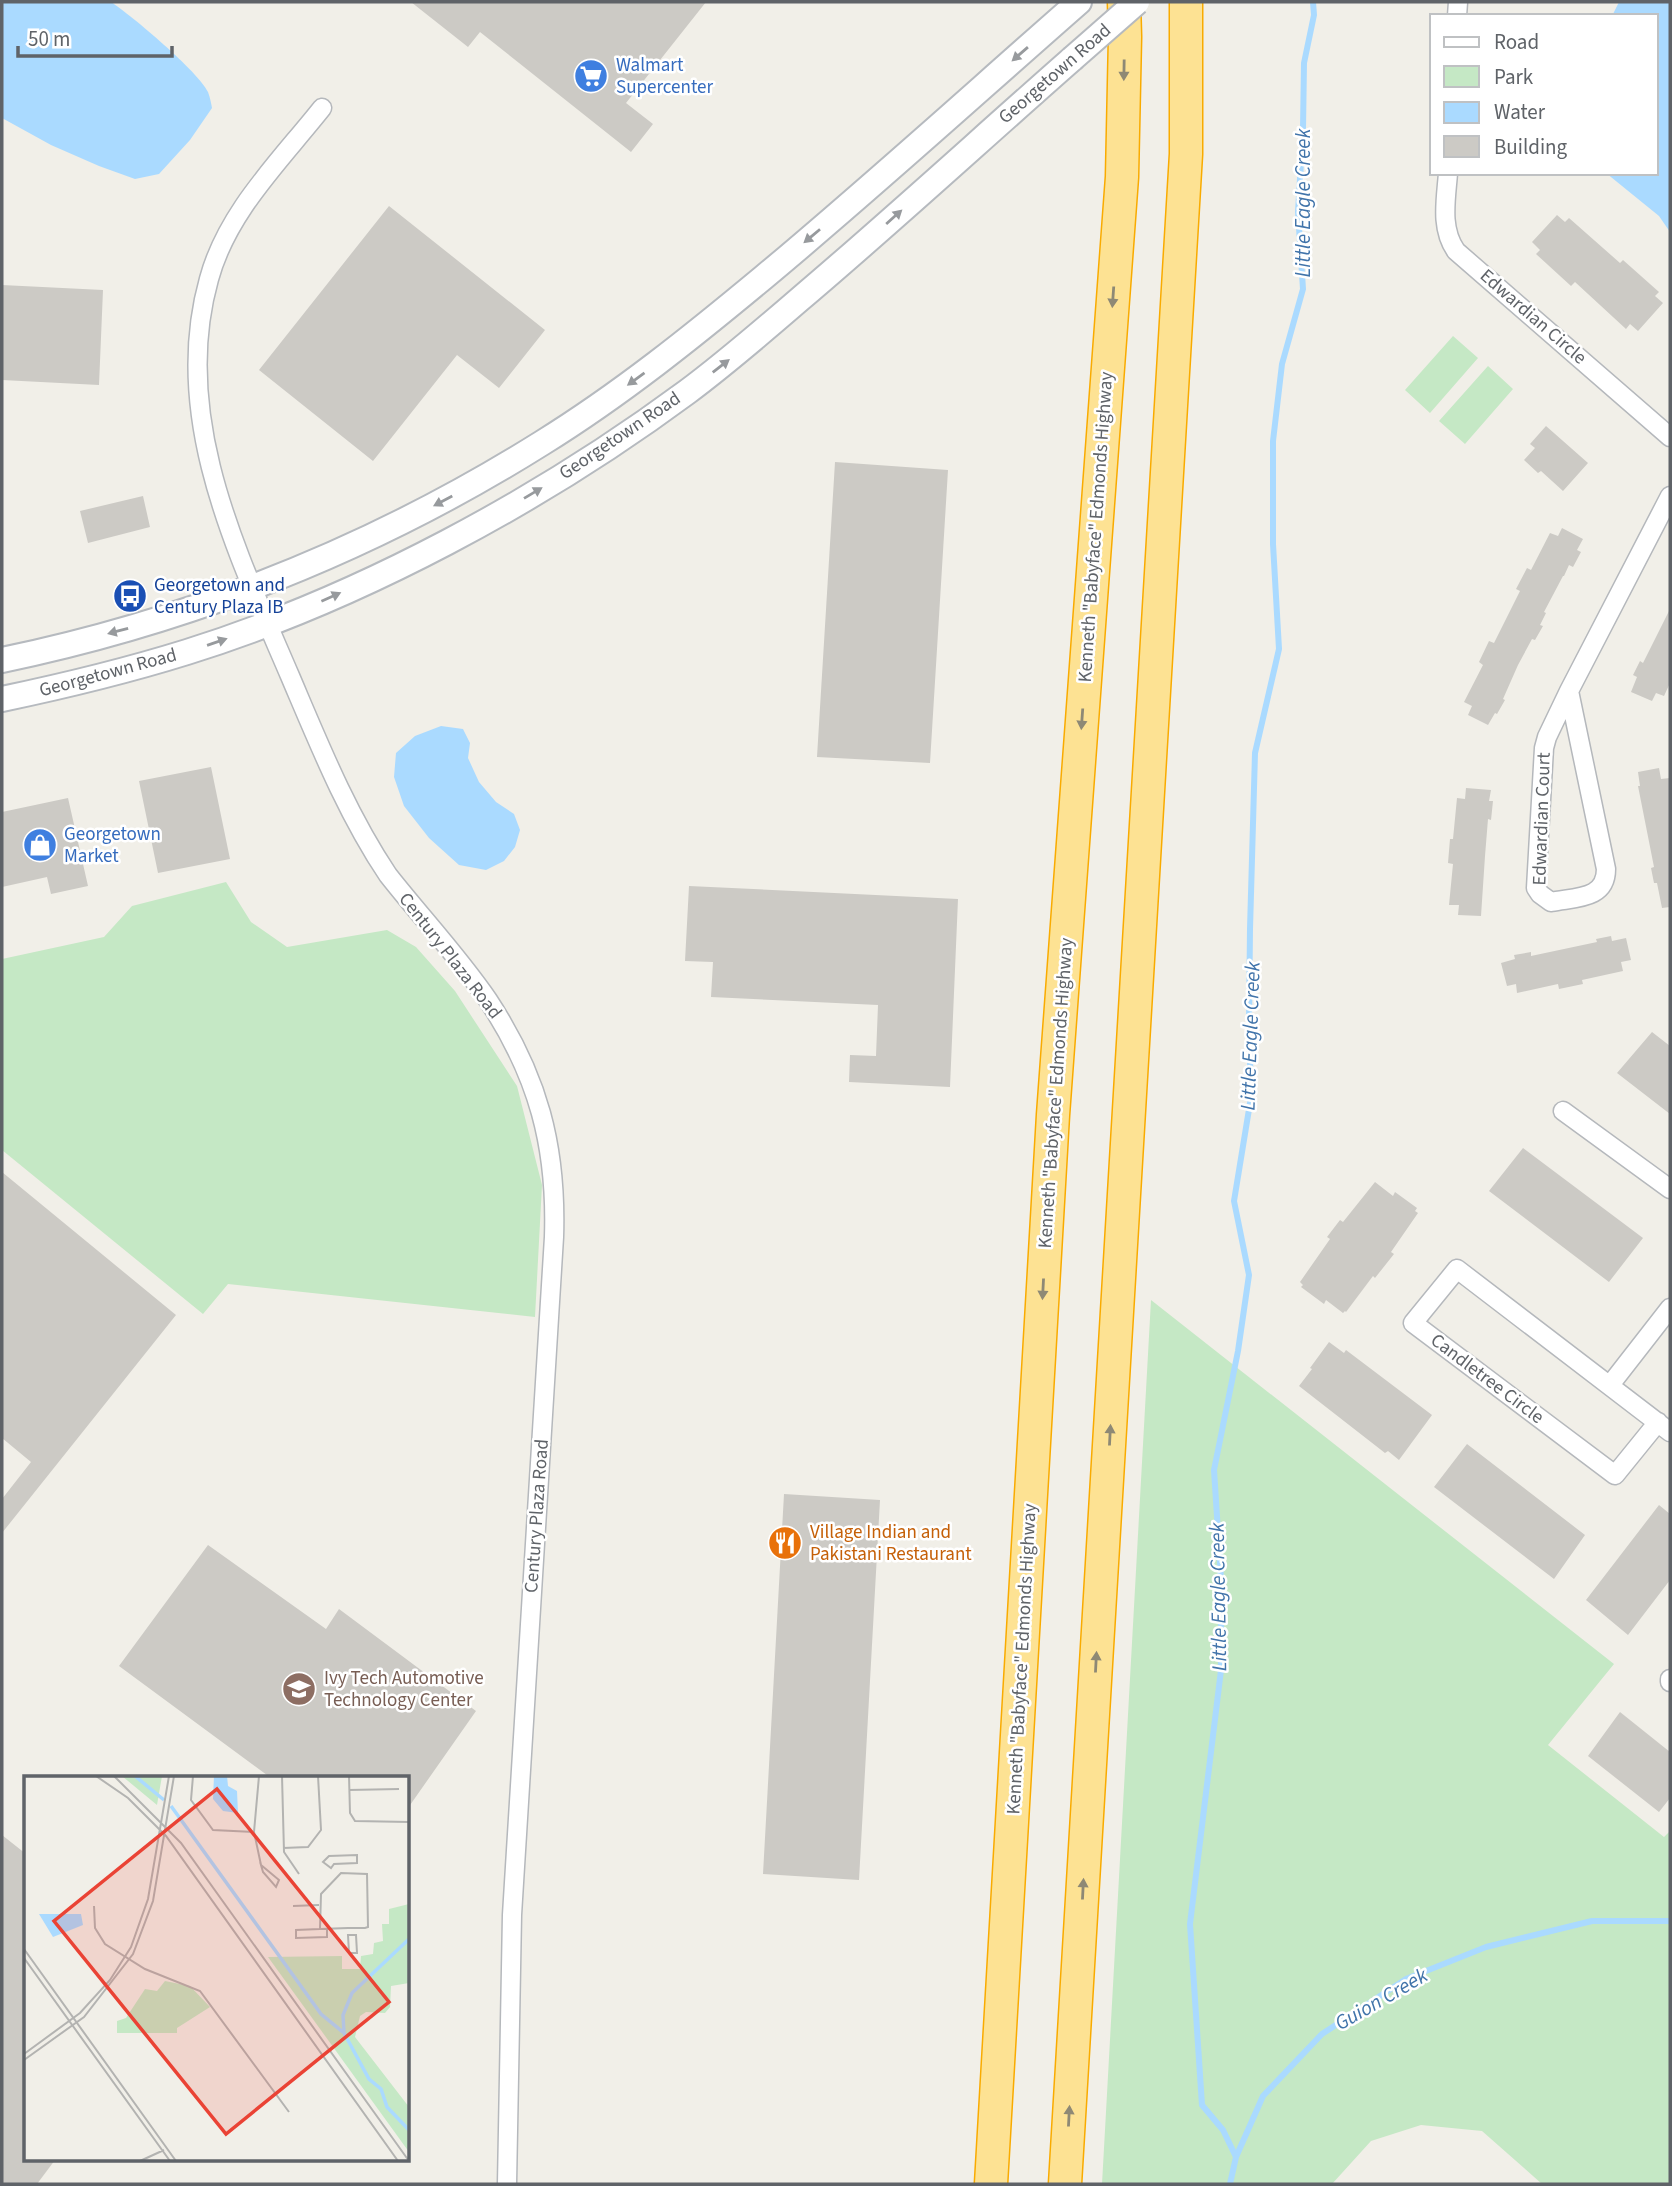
<svg xmlns="http://www.w3.org/2000/svg" width="1672" height="2186" font-family="'Source Sans 3',sans-serif">
	<style>
		.green { fill: #c5e8c5 }
		.water { fill: #aadaff }
		.lines { fill: none; stroke-linecap: round; stroke-linejoin: round }
		.stream { stroke: #aadaff; stroke-width: 6 }
		.building { fill: #cccac5 }
		.street-casing { stroke: #b5b8bc; stroke-width: 21 }
		.secondary-casing { stroke: #b6babf; stroke-width: 28 }
		.highway-casing { stroke: #f9ab00; stroke-width: 35 }
		.street { stroke: #fff; stroke-width: 18 }
		.secondary { stroke: #fff; stroke-width: 24 }
		.highway { stroke: #fde293; stroke-width: 32 }
		.secondary-bridge-casing { stroke: #b6babf; stroke-width: 28; stroke-linecap: butt }
		.secondary-bridge { stroke: #fff; stroke-width: 24 }
		.oneway { fill: #979a9d }
		.oneway2 { fill: #8e8975 }
		.labels { text-anchor: middle; dominant-baseline: central; stroke-width: 5; stroke-linejoin: round; paint-order: stroke }
		.shop-label { font-size: 19px; fill: #366cbe; stroke: #fff; text-anchor: start }
		.street-label { font-size: 19px; fill: #5f6368; stroke: #fff }
		.transit-label { font-size: 19px; fill: #164399; stroke: #fff; text-anchor: start }
		.food-label { font-size: 19px; fill: #c56008; stroke: #fff; text-anchor: start }
		.education-label { font-size: 19px; fill: #785e54; stroke: #fff; text-anchor: start }
		.water-label { font-size: 21px; font-style: italic; fill: #4174aa; stroke: #fff }
		.inset-river { fill: none; stroke: #aadaff; stroke-width: 3.5 }
		.inset-road { fill: none; stroke: #b3b3b1; stroke-width: 2 }
		.view { fill: #ea4335; fill-opacity: 0.15; stroke: #ea4335; stroke-width: 3.5 }
		.inset-edge { fill: none; stroke: #5f6368; stroke-width: 3.5 }
	</style>
	<rect width="100%" height="100%" fill="#f1efe8"/>
	<path class="green" d="M1453,336l25,22 -48,55 -25,-23z
		M1488,366l25,23 -48,55 -26,-23z
		M226,882l25,40 36,25 100,-17 29,17 39,44 62,95 25,99 -7,132 -307,-33 -25,30 -201,-164v-191l102,-22 28,-31z
		M1151,1300l463,364 -66,81 116,92 6,-6v353h-128l-60,-53 -61,-6 -50,16 -39,43h-230z"/>
	<path class="water" d="M2,2h109c20,13 88,70 97,90 2,5 3,11 4,16l-22,32 -31,34 -24,5 -36,-13 -48,-21 -49,-27z
		M1619,2h51v230l-11,-16 -53,-43h50v-157h-44z
		M441,726l22,3 7,14 -2,15 11,24 17,20 18,12 6,16 -5,17 -11,14 -18,9 -27,-5 -30,-27 -25,-32 -10,-29 2,-24 19,-17z"/>
	<g class="lines">
		<path class="stream" d="M1236,2157l27,-61 59,-62 84,-55 80,-32 106,-26h78
			M1230,2184l6,-27 -13,-27 -21,-25 -12,-181 31,-254v-92l-7,-108 24,-119 11,-76 -15,-74 17,-104 -2,-74 1,-94 5,-176 24,-104 -6,-105v-103l9,-77 21,-75 -5,-77 5,-83 1,-66 10,-48 -1,-13"/>
	</g>
	<path class="building" d="M411,2h295l-80,101 27,21 -22,28 -151,-120 -12,15z
		M389,206l156,124 -46,58 -42,-33 -84,106 -114,-91z
		M1557,215l8,7 4,-4 51,45 3,-3 36,32 -4,4 8,7 -25,28 -8,-7 -4,5 -51,-47 -4,4 -35,-32 4,-4 -8,-8z
		M2,285l101,5 -4,95 -97,-5z
		M1546,426l42,37 -25,28 -22,-20 -3,2 -14,-13 11,-12 -5,-4z
		M835,462l113,8 -18,293 -113,-6z
		M143,496l7,31 -62,16 -8,-32z
		M1562,528l21,11 -6,11 4,2 -8,15 -4,-2 -5,11h-1l-19,36 2,1 -6,12 3,1 -8,14 -3,-1 -14,26 -15,34 2,1 -8,14 -2,-1 -7,12 -20,-10 4,-9 -8,-4 19,-37 -4,-3 10,-21 5,2 26,-52 -4,-2 11,-21 4,2 19,-37 8,3z
		M1670,609v74l-6,13 -8,-3 -4,8 -21,-9 6,-15 -4,-2 7,-14 3,2z
		M211,767l19,92 -72,14 -19,-92z
		M1659,768l2,11 9,-1v129l-8,1 -5,-25h-3l-3,-15 3,-1 -16,-81h2l-2,-14z
		M1466,788l25,2 -2,11h4l-2,19 -3,-1 -3,37 -4,60 -23,-1 1,-10h-10l4,-41 -5,-1 2,-24h3l4,-41 8,1z
		M68,798l20,88 -37,8 -4,-17 -45,10v-75z
		M689,886l269,13 -8,188 -101,-5 1,-27 26,1 2,-51 -167,-8 2,-35 -28,-1z
		M1611,936l1,5 14,-3 5,22 -10,2 2,9 -41,9 1,4 -24,5 -1,-5 -41,9 -1,-9 -9,2 -6,-23 14,-4 -1,-4 17,-3v4l66,-14 -1,-3z
		M1652,1032l18,14v68l-53,-41z
		M1523,1148l120,90 -34,44 -120,-91z
		M2,1172l174,143 -174,218v-34l29,-37 -29,-24z
		M1375,1182l18,14 2,-4 22,16 -2,3 3,2 -27,39 3,2 -19,24 -2,-2 -27,36 -1,-1 -2,2 -17,-13 -2,4 -23,-17 2,-2 -3,-3 30,-43 -3,-2 13,-17 3,2z
		M1329,1342l15,11 2,-3 86,65 -33,45 -11,-9 -3,2 -86,-67 13,-17 -2,-1z
		M1467,1444l118,91 -31,44 -120,-92z
		M784,1494l96,6 -21,380 -96,-6z
		M1659,1505l11,9v66l-42,55 -42,-35z
		M208,1545l118,84 13,-20 137,102 -68,97v-30h-137l-152,-112z
		M1620,1712l50,40v46l-11,14 -71,-56z
		M2,1835l24,19v306h29l-18,24h-35z"/>
	<g class="lines">
		<g class="street-casing">
			<path id="street" d="M1457,16l1,-14
				M322,108c-42,53 -95,104 -113,171 -39,138 28,273 81,397 29,68 57,138 98,199 33,42 70,81 100,125 50,76 69,146 66,237l-42,678 -5,269
				M1448,173c-2,27 -8,55 8,78l214,186
				M1569,691l37,178c0,31 -31,28 -55,33l-11,-8 -4,-6 8,-140 3,-11z
				M1569,691l101,-195
				M1563,1111l107,78
				M1610,1385l60,-77
				M1658,1422l-43,53 -202,-152 44,-54 213,163
				M1670,1679v3"/>
		</g>
		<g class="secondary-casing">
			<path id="secondary" d="M2,660c192,-40 374,-113 540,-217 79,-49 151,-107 222,-166 107,-89 210,-183 315,-275
				M2,699c62,-13 124,-28 185,-47 173,-54 354,-152 500,-260 39,-29 76,-61 113,-93 92,-78 181,-160 272,-240"/>
		</g>
		<g class="highway-casing">
			<path id="highway" d="M991,2184l62,-1069 69,-938 3,-140 -1,-35
				M1065,2184l121,-2030v-152"/>
		</g>
		<use href="#street" class="street"/>
		<use href="#secondary" class="secondary"/>
		<use href="#highway" class="highway"/>
		<g class="secondary-bridge-casing">
			<path id="secondary-bridge" d="M1072,59l65,-57"/>
		</g>
		<use href="#secondary-bridge" class="secondary-bridge"/>
	</g>
	<defs><path id="oneway-solid" d="M-6-.8H1V-3.2L6.5 0L1 3.2V.8H-6Z" transform="scale(1.75)"/></defs>
	<g class="oneway">
		<use href="#oneway-solid" transform="translate(1020 54) rotate(139)"/>
		<use href="#oneway-solid" transform="translate(894 217) rotate(-42)"/>
		<use href="#oneway-solid" transform="translate(812 236) rotate(140)"/>
		<use href="#oneway-solid" transform="translate(721 366) rotate(-38)"/>
		<use href="#oneway-solid" transform="translate(636 379) rotate(144)"/>
		<use href="#oneway-solid" transform="translate(533 493) rotate(-31)"/>
		<use href="#oneway-solid" transform="translate(443 501) rotate(152)"/>
		<use href="#oneway-solid" transform="translate(331 597) rotate(-24)"/>
		<use href="#oneway-solid" transform="translate(118 631) rotate(165)"/>
		<use href="#oneway-solid" transform="translate(217 642) rotate(-19)"/>
	</g>
	<g class="oneway2">
		<use href="#oneway-solid" transform="translate(1124 70) rotate(91)"/>
		<use href="#oneway-solid" transform="translate(1113 297) rotate(94)"/>
		<use href="#oneway-solid" transform="translate(1082 719) rotate(94)"/>
		<use href="#oneway-solid" transform="translate(1043 1289) rotate(93)"/>
		<use href="#oneway-solid" transform="translate(1110 1435) rotate(-87)"/>
		<use href="#oneway-solid" transform="translate(1096 1662) rotate(-87)"/>
		<use href="#oneway-solid" transform="translate(1083 1889) rotate(-87)"/>
		<use href="#oneway-solid" transform="translate(1069 2116) rotate(-87)"/>
	</g>
	<defs>
		<g id="supermarket-disc" transform="scale(1.75)"><circle r="9.5" fill="#3f7fe0" stroke="#fff"/><path d="M-6-5.5h2.5l.6 2H6L4.5 2H-2.5L-4.4-4H-6ZM-1.5 3.2a1.3 1.3 0 1 0 .1 0ZM3 3.2a1.3 1.3 0 1 0 .1 0Z" fill="#fff"/></g>
		<g id="bus-disc" transform="scale(1.75)"><circle r="9.5" fill="#1a4fb4" stroke="#fff"/><path d="M-5-6H5V4H4V6H2V4H-2V6H-4V4H-5ZM-3.5-4V0h7V-4ZM-3.5 1.2v1.5H-2V1.2ZM2 1.2v1.5H3.5V1.2Z" fill="#fff"/></g>
		<g id="shop-disc" transform="scale(1.75)"><circle r="9.5" fill="#3f7fe0" stroke="#fff"/><path d="M-5-2.5h2.3a2.7 3.5 0 0 1 5.4 0H5L5.5 6h-11ZM-1.5-2.5h3a1.5 2.3 0 0 0-3 0Z" fill="#fff"/></g>
		<g id="restaurant-disc" transform="scale(1.75)"><circle r="9.5" fill="#e8710a" stroke="#fff"/><path d="M-5-6h1v4h1v-4h1v4h1v-4h1v5L-1.5 .5V6h-2V.5L-5-1ZM5-6V6H3V1.5H1.5Q1.5-4 5-6Z" fill="#fff"/></g>
		<g id="university-disc" transform="scale(1.75)"><circle r="9.5" fill="#8d6e63" stroke="#fff"/><path d="M0-5L7-2L0 1L-7-2ZM-4 1L0 2.5L4 1V4Q0 6-4 4Z" fill="#fff"/></g>
	</defs>
	<g fill-rule="evenodd">
		<use href="#supermarket-disc" x="591" y="76"/>
		<use href="#bus-disc" x="130" y="596"/>
		<use href="#shop-disc" x="40" y="845"/>
		<use href="#restaurant-disc" x="785" y="1543"/>
		<use href="#university-disc" x="299" y="1689"/>
	</g>
	<g class="labels">
		<g class="shop-label">
			<text x="616" y="65">Walmart<tspan x="616" dy="22">Supercenter</tspan></text>
			<text x="64" y="834">Georgetown<tspan x="64" dy="22">Market</tspan></text>
		</g>
		<g class="street-label">
			<text transform="translate(1055 74) rotate(-41)">Georgetown Road</text>
			<text transform="translate(1533 317) rotate(41)">Edwardian Circle</text>
			<text transform="translate(620 436) rotate(-34)">Georgetown Road</text>
			<text transform="translate(1096 527) rotate(-86)">Kenneth "Babyface" Edmonds Highway</text>
			<text transform="translate(108 673) rotate(-15)">Georgetown Road</text>
			<text transform="translate(1542 819) rotate(-88)">Edwardian Court</text>
			<text transform="translate(450 956) rotate(52)">Century Plaza Road</text>
			<text transform="translate(1056 1093) rotate(-86)">Kenneth "Babyface" Edmonds Highway</text>
			<text transform="translate(1487 1379) rotate(37)">Candletree Circle</text>
			<text transform="translate(537 1516) rotate(-86)">Century Plaza Road</text>
			<text transform="translate(1022 1659) rotate(-87)">Kenneth "Babyface" Edmonds Highway</text>
		</g>
		<g class="transit-label">
			<text x="154" y="585">Georgetown and<tspan x="154" dy="22">Century Plaza IB</tspan></text>
		</g>
		<g class="food-label">
			<text x="810" y="1532">Village Indian and<tspan x="810" dy="22">Pakistani Restaurant</tspan></text>
		</g>
		<g class="education-label">
			<text x="324" y="1678">Ivy Tech Automotive<tspan x="324" dy="22">Technology Center</tspan></text>
		</g>
		<g class="water-label">
			<text transform="translate(1303 203) rotate(-90)">Little Eagle Creek</text>
			<text transform="translate(1250 1036) rotate(-88)">Little Eagle Creek</text>
			<text transform="translate(1218 1597) rotate(-91)">Little Eagle Creek</text>
			<text transform="translate(1381 1999) rotate(-30)">Guion Creek</text>
		</g>
	</g>
	<g transform="translate(24 1776)">
		<rect width="385" height="385" fill="#f1efe8"/>
		<path d="M138,0l-5,29 -35,-29zM385,128v79l-18,3 -1,21 -5,6 -19,-1 -6,4 -5,21 54,70v45l-141,-195 74,-1v13h18l1,-13 12,-2 1,-11 9,-2 -1,-17h7v-15zM141,205l25,5 20,21 -33,21v5h-60v-12l9,-3 19,-29 12,2z" fill="#c5e8c5"/>
		<path d="M190,0h13l1,10 9,5 1,22 -15,-2 -10,-12zM15,138h42l2,11 -30,12z" fill="#aadaff"/>
		<path class="inset-river" d="M111,0l29,24M147,30l150,208 23,19 25,46 12,10 6,18 22,23M320,257l-1,-18 9,-22 57,-54"/>
		<path class="inset-road" d="M72,0l32,22 38,38 232,325M90,0l67,67 228,318M169,0l-2,24 22,30 41,2M235,0l-5,56 7,33M258,0l2,76 15,22M325,0l1,37 5,8 54,1M325,14l50,-1M259,72l25,-1 13,-17 -3,-54M333,79v8l-23,1 -3,4 -8,-6 6,-6zM237,89l18,15 -3,7 -13,-15zM70,130l1,22 10,16 40,25 55,22 89,121M269,130l26,-1M296,153l1,-35 20,-21 26,1 1,53 -3,1h-17l-28,1 -24,1v8l31,-1v-8M324,159h8l1,18h-8zM0,173l152,212M0,182l146,203M0,278l56,-41 30,-33 21,-33 17,-48 21,-123M0,284l60,-43 49,-63 20,-53 21,-125M116,385l24,-11"/>
		<path class="view" d="M193,13l172,213 -163,132 -172,-213z"/>
		<rect width="385" height="385" class="inset-edge"/>
	</g>
	<rect width="1672" height="2186" fill="none" stroke="#5f6368" stroke-width="7"/>
	<rect x="1430" y="14" width="228" height="161" fill="#ffffff" stroke="#bfc1c3" stroke-width="2"/>
	<rect x="1444" y="37" width="35" height="10" fill="#ffffff" stroke="#bfc1c3" stroke-width="2"/>
	<text x="1494" y="49" font-size="21" fill="#5f6368">Road</text>
	<rect x="1444" y="66" width="35" height="21" fill="#c5e8c5" stroke="#bfc1c3" stroke-width="2"/>
	<text x="1494" y="84" font-size="21" fill="#5f6368">Park</text>
	<rect x="1444" y="102" width="35" height="21" fill="#aadaff" stroke="#bfc1c3" stroke-width="2"/>
	<text x="1494" y="119" font-size="21" fill="#5f6368">Water</text>
	<rect x="1444" y="136" width="35" height="21" fill="#cccac5" stroke="#bfc1c3" stroke-width="2"/>
	<text x="1494" y="154" font-size="21" fill="#5f6368">Building</text>
	<path d="M18 46v10h154v-10" fill="none" stroke="#5f6368" stroke-width="3.5"/>
	<text x="28" y="46" font-size="21" fill="#5f6368" stroke="#ffffff" stroke-width="5" paint-order="stroke">50 m</text>
</svg>
